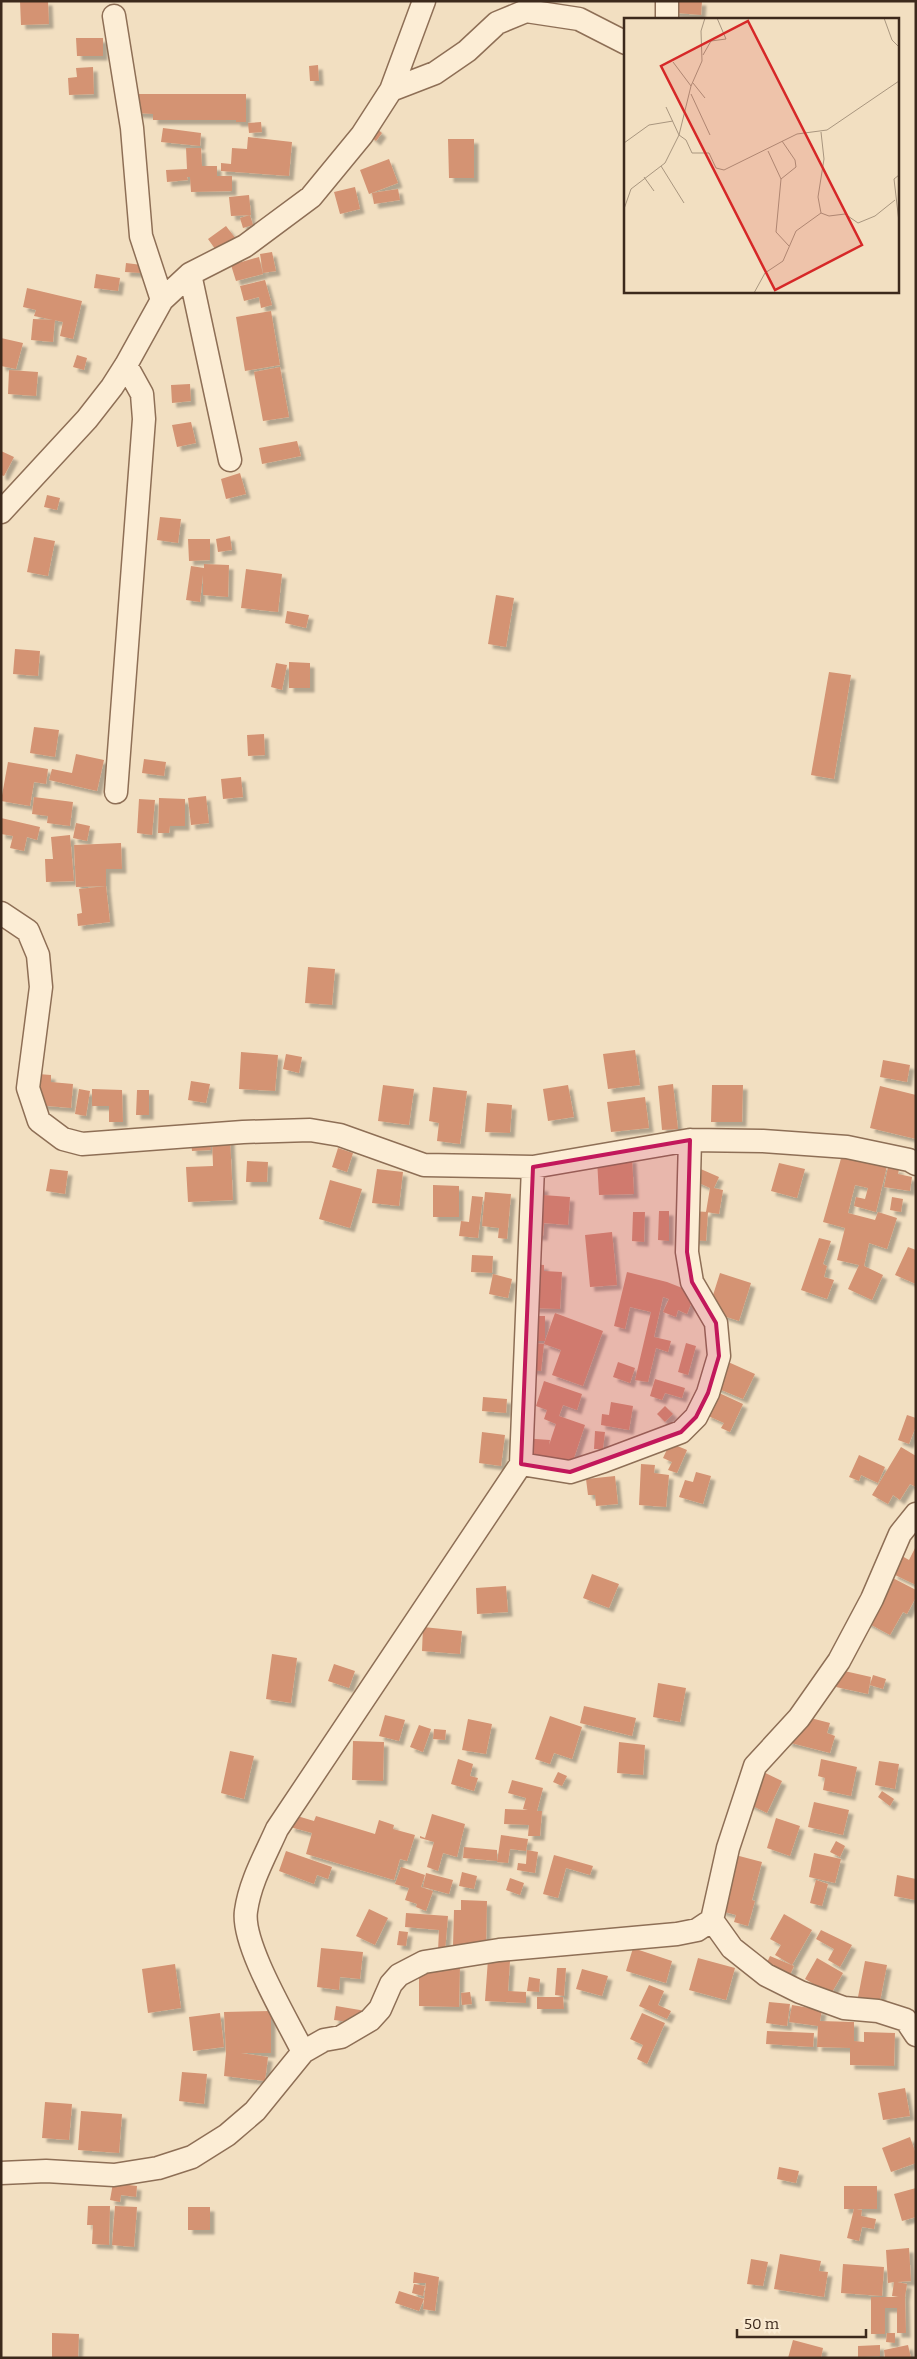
<svg xmlns="http://www.w3.org/2000/svg" width="917" height="2359" font-family="Bitter,serif">
	<style>
		.building { fill: #d49373; filter: url(#shadow) }
		.lines { fill: none; stroke-linecap: round; stroke-linejoin: round }
		.minor-casing { stroke: #8e6f56; stroke-width: 25 }
		.minor { stroke: #fcedd5; stroke-width: 22 }
		.marked { fill: #c2185b; fill-opacity: 0.2; stroke: #c2185b; stroke-width: 4; stroke-linejoin: round }
		.inset-road { fill: none; stroke: #a9967f; stroke-width: 1 }
		.view { fill: #d62828; fill-opacity: 0.15; stroke: #d62828; stroke-width: 2.5 }
		.inset-edge { fill: none; stroke: #3c291c; stroke-width: 2.5 }
	</style>
	<defs>
		<filter id="shadow"><feDropShadow dx="4.5" dy="4.5" stdDeviation="1" flood-color="#0004"/></filter>
	</defs>
	<rect width="100%" height="100%" fill="#f2dfc1"/>
	<path class="building" d="M20,1h28l1,23 -28,1z
		M666,1h36l-1,14 -36,-3z
		M76,38h27v18h-26z
		M318,65l1,16h-9l-1,-15z
		M93,67l1,27 -25,1 -1,-17 9,-1 -1,-9z
		M136,94h110v28h-10v-2h-83v-6l-17,-1z
		M261,122l1,10 -13,1 -1,-10z
		M375,127l7,6 -6,8 -7,-6z
		M163,128l38,5 -1,13 -39,-4z
		M248,137l44,5 -3,34 -68,-5v-8l10,1 1,-16 15,1z
		M448,139h26v39h-25z
		M186,148h15l1,18h15v10h15v15l-41,1 -1,-15h-3l1,3 -21,2 -1,-12 21,-1z
		M389,159l9,24 -29,11 -9,-24z
		M355,187l5,22 -20,5 -6,-22z
		M398,189l2,11 -26,4 -2,-11z
		M249,195l2,20 -20,1 -2,-19z
		M250,215l3,10 -10,3 -3,-10z
		M226,226l10,13 -18,14 -10,-14z
		M272,252l4,19 -13,2 -3,-19z
		M259,257l4,17 -27,7 -5,-16z
		M126,263l16,2 -1,8 -16,-1z
		M96,274l24,4 -2,13 -24,-3z
		M265,280l7,25 -11,3 -2,-11 -15,4 -4,-15z
		M27,288l55,13 -9,38 -13,-3 3,-14 -29,-6 2,-6 -13,-3z
		M271,311l9,54 -35,6 -9,-54z
		M33,319l22,1 -2,22 -22,-2z
		M1,338l22,5 -7,26 -15,-3z
		M77,355l10,3 -3,12 -11,-3z
		M280,367l9,50 -26,4 -9,-49z
		M9,370l29,2 -2,24 -28,-2z
		M190,384l1,17 -19,2 -1,-18z
		M191,422l5,21 -19,4 -5,-22z
		M297,441l4,15 -39,8 -3,-16z
		M1,451l13,6 -10,19 -3,-1z
		M240,473l6,21 -20,5 -5,-20z
		M47,495l13,3 -3,12 -13,-3z
		M160,517l21,2 -3,24 -21,-3z
		M230,536l2,14 -14,2 -2,-13z
		M34,537l21,4 -7,35 -21,-4z
		M188,539h22v21l-21,1z
		M204,564l25,1 -1,32 -25,-2v-20l-3,27 -14,-2 5,-34 13,2z
		M246,569l36,5 -4,38 -37,-4z
		M496,595l18,3 -8,49 -18,-3z
		M287,611l22,4 -3,13 -21,-5z
		M15,649l25,2 -2,25 -25,-2z
		M289,662l21,1v25h-21z
		M276,663l11,2 -5,25 -11,-3z
		M829,672l22,3 -17,104 -23,-4z
		M34,727l25,3 -4,27 -25,-4z
		M264,734l1,21 -17,1 -1,-21z
		M76,754l28,6 -7,31 -48,-11 3,-11 20,4z
		M144,759l22,3 -2,14 -22,-3z
		M8,762l40,7 -2,15 -12,-2 -4,24 -29,-5z
		M241,777l2,20 -20,2 -2,-20z
		M206,796l3,27 -18,2 -3,-27z
		M34,797l39,5 -3,24 -23,-3 1,-7 -16,-2z
		M159,798l26,1v27h-15l-1,7h-11z
		M139,799l16,1 -3,35 -15,-2z
		M1,818l39,9 -3,13 -10,-3 -3,14 -14,-3 3,-12 -12,-2z
		M76,823l14,3 -3,15 -14,-3z
		M70,835l4,46 -28,1 -1,-23h8l-2,-22z
		M121,843l1,26h-16v17l-30,1 -2,-42z
		M106,886l4,36 -32,4 -1,-12 5,-1 -3,-24z
		M308,967l27,2 -3,36 -27,-2z
		M635,1050l5,35 -32,4 -5,-35z
		M241,1052l37,3 -3,36 -36,-2z
		M286,1054l16,3 -3,16 -16,-4z
		M883,1060l27,5 -3,17 -27,-5z
		M38,1074l13,1v7l22,2 -2,24 -35,-3z
		M191,1081l19,3 -4,19 -18,-3z
		M673,1084l5,45 -16,1 -4,-44z
		M383,1085l31,4 -5,36 -31,-4z
		M568,1085l6,32 -26,4 -5,-32z
		M712,1085h31l-1,37h-31z
		M880,1086l36,9v44l-46,-11z
		M433,1087l34,4 -7,53 -23,-3 2,-18 -10,-2z
		M79,1089l11,2 -4,25 -11,-2z
		M92,1089l30,1 1,32h-14v-16h-17z
		M137,1090h12v25h-13z
		M645,1097l4,31 -38,4 -4,-30z
		M487,1103l25,2 -2,28 -25,-1z
		M230,1137l3,63 -45,2 -2,-35 27,-1 -1,-28z
		M210,1138l1,12 -19,1 -1,-11z
		M338,1148l15,5 -6,19 -15,-5z
		M842,1155l45,11 -11,46 -22,-6 2,-9 9,2 3,-11 -13,-3 -7,28 27,7 3,-8 19,6 -10,31 -18,-6 -5,23 19,9 -11,25 -24,-11 11,-24 -22,-5 8,-32 -22,-6z
		M632,1158l2,36 -35,1 -2,-36z
		M247,1161l21,1 -1,20h-21z
		M779,1163l26,6 -8,29 -26,-7z
		M696,1167l23,10 -5,11 9,2 -4,24 -13,-2 4,-24 -20,-9z
		M888,1167l11,2 -1,5 14,3 -2,14 -26,-4z
		M50,1169l18,2 -3,23 -19,-3z
		M377,1169l26,3 -4,34 -27,-3z
		M330,1180l32,9 -12,39 -31,-9z
		M433,1185l26,1v31h-26z
		M533,1186l11,1 -1,8 27,2 -2,28 -24,-2 -1,13 -14,-1z
		M485,1192l26,2 -4,45 -9,-1 1,-10 -17,-2z
		M472,1196l11,1 -5,41 -19,-2 2,-15 8,1z
		M892,1197l11,2 -2,13 -11,-2z
		M659,1211h10v30l-11,-1z
		M691,1211l17,1 -2,29 -16,-1z
		M633,1212h12l-1,30 -12,-1z
		M612,1232l5,53 -27,2 -5,-52z
		M819,1238l12,3 -8,23 4,2 -3,11 10,3 -7,19 -26,-9z
		M908,1247l8,3v34l-21,-9z
		M472,1255l21,1 -1,17 -21,-1z
		M531,1264l13,1v6l18,1 -2,37 -30,-1z
		M627,1272l40,10 28,11 -8,21 -9,-4 -2,7 -13,-5 6,-13 -6,-2 -9,40 17,4 -3,11 -12,-4 -8,34 -13,-2 16,-68 -21,-5 -5,22 -11,-3z
		M720,1273l31,10 -12,38 -31,-10z
		M493,1274l19,5 -4,19 -19,-4z
		M555,1313l48,18 -20,55 -31,-11 9,-25 -17,-6z
		M531,1316h14v25h-14z
		M533,1343l11,1 -3,27 -11,-1z
		M686,1343l10,3 -8,29 -10,-3z
		M726,1361l29,13 -12,25 -29,-12z
		M618,1362l17,6 -5,15 -17,-6z
		M655,1379l30,9 -3,10 -17,-5 -3,7 -12,-4z
		M544,1381l38,13 -5,16 -14,-5 -4,11 26,9 -13,39 -24,-8v9l-28,-3 1,-24 29,2 -1,5 7,-21 -12,-5 3,-9 -11,-4z
		M717,1392l26,12 -13,28 -9,-4 3,-5 -18,-8z
		M483,1397l24,2 -1,14 -24,-2z
		M611,1402l22,4 -4,24 -28,-5 1,-11 7,1z
		M665,1406l8,8 -8,8 -8,-8z
		M907,1415l9,3v8l-7,18 -11,-4z
		M595,1431l10,1 -2,17h-9z
		M482,1432l23,3 -4,31 -22,-3z
		M670,1443l17,7 -10,23 -9,-3 4,-8 -9,-4z
		M901,1447l15,9v31l-6,-3 -10,16 -7,-5 -5,9 -16,-9z
		M859,1455l26,12 -7,16 -17,-8 -2,6 -10,-4z
		M641,1464l14,1 -1,8 15,2 -3,32 -27,-2z
		M696,1472l15,4 -8,28 -24,-7 6,-17 8,2z
		M615,1476l3,28 -22,2 -1,-11h-7l-2,-16z
		M916,1546v39l-23,-11 9,-18 7,4z
		M592,1574l27,10 -10,24 -26,-10z
		M887,1575l29,15v7l-9,17 -4,-2 -13,23 -28,-15z
		M506,1586l2,26 -31,2 -1,-26z
		M423,1627l39,4 -2,23 -38,-3z
		M272,1654l25,4 -6,45 -25,-4z
		M334,1664l21,7 -6,17 -21,-7z
		M840,1670l31,7 -3,17 -32,-7z
		M873,1675l13,4 -3,10 -13,-4z
		M658,1683l28,5 -6,34 -27,-5z
		M584,1706l52,12 -4,18 -52,-13z
		M795,1714l35,9 -3,10 8,3 -5,17 -43,-11z
		M385,1715l20,5 -6,21 -20,-5z
		M550,1716l32,11 -10,32 -18,-6 -4,11 -15,-5z
		M468,1719l24,5 -6,30 -24,-4z
		M419,1725l12,4 -8,23 -13,-5z
		M434,1729l12,1 -1,10 -12,-1z
		M353,1741l31,1 -1,39 -31,-1z
		M619,1742l26,3 -2,30 -26,-2z
		M230,1751l24,5 -10,43 -23,-6z
		M458,1759l15,5 -3,12 8,2 -4,13 -23,-7z
		M821,1759l36,8 -6,29 -28,-6 2,-12 -7,-2z
		M879,1761l20,3 -4,25 -20,-4z
		M757,1769l25,12 -15,32 -25,-12z
		M558,1772l9,4 -5,10 -9,-4z
		M512,1780l31,8 -6,23h5l-2,25h-12l1,-11 -25,-1 1,-15 23,1 -5,-1 3,-11 -18,-5z
		M882,1791l12,8 -4,7 -12,-9z
		M814,1802l35,8 -6,25 -35,-8z
		M432,1814l33,10 -8,33 -14,-4 -5,18 -11,-4 7,-25 -14,-4v-2l5,2z
		M294,1815l20,6 2,-5 59,18 4,-14 15,5 -1,4 22,6 -8,26 -7,-2 -6,21 -88,-26 6,-21 -22,-6z
		M776,1818l24,8 -10,30 -23,-8z
		M501,1835l27,4 -2,12 -16,-2 -2,14 -11,-1z
		M836,1841l9,5 -5,11 -10,-5z
		M464,1847l33,3v11l-34,-3z
		M527,1850l11,2 -3,21 -18,-3 1,-7 8,1z
		M286,1851l46,16 -4,12 -11,-4 -3,9 -35,-13z
		M724,1852l38,10 -10,38 3,1 -7,25 -14,-4 2,-7 -15,-4z
		M814,1853l27,6 -6,24 -26,-6z
		M554,1855l39,11 -3,9 -24,-7 -8,30 -15,-4z
		M401,1867l24,8 -4,12 12,4 -7,20 -10,-4 1,-3 -12,-4 4,-12 -14,-4z
		M462,1872l15,4 -3,13 -15,-3z
		M426,1873l27,7 -4,14 -26,-7z
		M897,1875l19,4 -1,21 -21,-4z
		M510,1878l14,5 -4,12 -14,-5z
		M816,1880l12,4 -6,22 -12,-3z
		M461,1900l26,1 -1,45h-33l1,-36h7z
		M369,1909l19,9 -13,27 -19,-9z
		M406,1913l42,3 -3,36 -7,-1 1,-21 -34,-3z
		M784,1914l28,16 -20,35 -17,-10 6,-10 -11,-6z
		M821,1930l31,15 -12,22 -12,-7 6,-11 -18,-10z
		M399,1931l9,1 -2,14 -9,-1z
		M321,1948l42,4 -3,27 -20,-2 -1,13 -22,-3z
		M633,1948l39,13 -6,22 -40,-12z
		M770,1956l24,10 -7,15 -24,-10z
		M698,1958l37,10 -9,32 -37,-10z
		M817,1958l26,15 -12,21 -26,-15z
		M488,1959l22,2 -2,30 18,1v11l-41,-2z
		M865,1961l22,4 -7,36 -22,-4z
		M175,1964l6,44 -33,5 -6,-44z
		M419,1965l41,1 -1,41 -40,-1z
		M557,1968h9l-2,28 -9,-1z
		M582,1969l26,7 -6,20 -26,-7z
		M529,1977l11,2 -1,13 -12,-1z
		M649,1985l15,6 -6,14 13,6 -4,8 -28,-13z
		M470,1992l2,12 -10,1 -1,-12z
		M537,1997h26l1,12h-27z
		M769,2002l21,2 -3,22 -21,-3z
		M792,2005l30,5 -2,11 34,1v19l10,1v-10l31,1 -1,33 -44,-1v-17l-33,-1 1,-21 -29,-4z
		M336,2006l30,5 -2,13 -30,-4z
		M271,2011v42h-30l27,4 -3,24 -41,-5 2,-23 -2,-41z
		M220,2013l4,34 -31,4 -4,-34z
		M642,2013l23,10 -18,41 -10,-5 6,-14 -13,-6z
		M767,2031l47,2 -1,14 -47,-3z
		M182,2072l25,2 -3,30 -25,-3z
		M905,2088l5,28 -27,4 -5,-27z
		M45,2102l27,2 -3,36 -27,-2z
		M81,2111l41,3 -3,39 -41,-3z
		M910,2137l6,17v9l-25,9 -9,-24z
		M779,2167l20,4 -3,12 -19,-4z
		M113,2183l24,3 -1,11 -15,-2 -1,7 -10,-2z
		M844,2186h33v23h-21l6,1 -1,6 15,3 -2,10 -12,-2 -3,14 -12,-3 7,-29h-10z
		M916,2188v29l-14,4 -8,-27z
		M88,2206h22l-1,39 -17,-1 1,-19h-6z
		M115,2206l22,1 -3,40 -22,-2z
		M188,2207h22v23h-22z
		M909,2248l2,33 -14,1 10,2 -2,13 1,36h-9v-25h-12v26h-14v-37h28l-7,-1 2,-14 -6,1 -2,-33z
		M780,2254l41,7 -2,10 9,1 -4,25 -50,-8z
		M751,2259l17,3 -5,24 -16,-2z
		M843,2264l41,3 -2,29 -41,-3z
		M414,2272l25,5 -4,34 -12,-2 3,-26h-13z
		M414,2284l11,2 -2,10 -11,-3z
		M399,2291l25,8 -5,12 -24,-8z
		M52,2333l27,1 -1,24h-26z
		M887,2333h8v10l-9,-1z
		M793,2340l30,8 -2,10h-33z
		M880,2345v11l-22,1v-11z
		M908,2345l3,13h-26l-1,-8z"/>
	<g class="lines">
		<g class="minor-casing">
			<path id="minor" d="M114,16l18,112 9,108 21,64
				M667,19v-18
				M391,90l44,-17 32,-22 30,-28 29,-12 53,8 47,24
				M190,274l40,186
				M1,512l86,-93 25,-32 14,-22 36,-65 28,-26 55,-28 66,-49 51,-62 29,-45 33,-89
				M116,792l28,-373 -2,-25 -16,-29
				M1,913l27,18 10,24 3,32 -13,101 11,33 24,18 19,5 161,-12 67,-2 30,5 84,30 109,2 157,-27 73,1 84,6 62,13 7,4
				M521,1464l49,8 34,-11 77,-29 15,-15 12,-24 11,-37 -3,-33 -24,-41 -5,-30 3,-112
				M712,1920l20,28 34,27 34,17 44,16 34,3 28,9 10,15
				M303,2052c-15,-31 -62,-108 -57,-141 4,-29 19,-55 31,-82l244,-365 12,-297
				M1,2173l45,-2 68,4 44,-7 34,-11 35,-22 28,-24 48,-59 21,-12 17,-3 29,-17 10,-11 11,-25 8,-9 25,-13 75,-12 178,-16 20,-4 15,-10 16,-72 27,-82 44,-48 40,-57 33,-62 28,-65 16,-20"/>
		</g>
		<use href="#minor" class="minor"/>
	</g>
	<path class="marked" d="M690,1140l-3,112 5,30 24,41 3,33 -11,37 -12,24 -15,15 -111,40 -49,-8 12,-297z"/>
	<g transform="translate(624 18)">
		<rect width="275" height="275" fill="#f2dfc1"/>
		<path class="inset-road" d="M260,0l8,22 7,7M79,37l8,-14 15,-2 -9,-21M49,44l18,24M69,65l12,15M67,76l19,41M42,89l13,28M55,117l12,-49 11,-25 -1,-30 4,-13M0,125l25,-18 24,-4M144,133l13,28 -5,53 13,14M37,148l23,37M275,157l-5,4 5,43M20,159l10,14M157,161l15,-12 -1,-7 -13,-19M0,191l7,-20 34,-26 14,-28 7,5 6,13h17l7,15 8,2 73,-36 30,-4 72,-49M197,195l8,3 16,-2 13,9 17,-7 20,-16M130,275l11,-20 18,-12 13,-30 25,-18 -3,-16 6,-38 -3,-27"/>
		<path class="view" d="M124,3l114,224 -87,45 -114,-224z"/>
		<rect width="275" height="275" class="inset-edge"/>
	</g>
	<rect width="917" height="2359" fill="none" stroke="#3c291c" stroke-width="5"/>
	<path d="M737 2329v8h129v-8" fill="none" stroke="#3c291c" stroke-width="2.5"/>
	<text x="744" y="2329" font-size="15" fill="#3c291c" stroke="#f9ead1" stroke-width="4" paint-order="stroke">50 m</text>
</svg>
